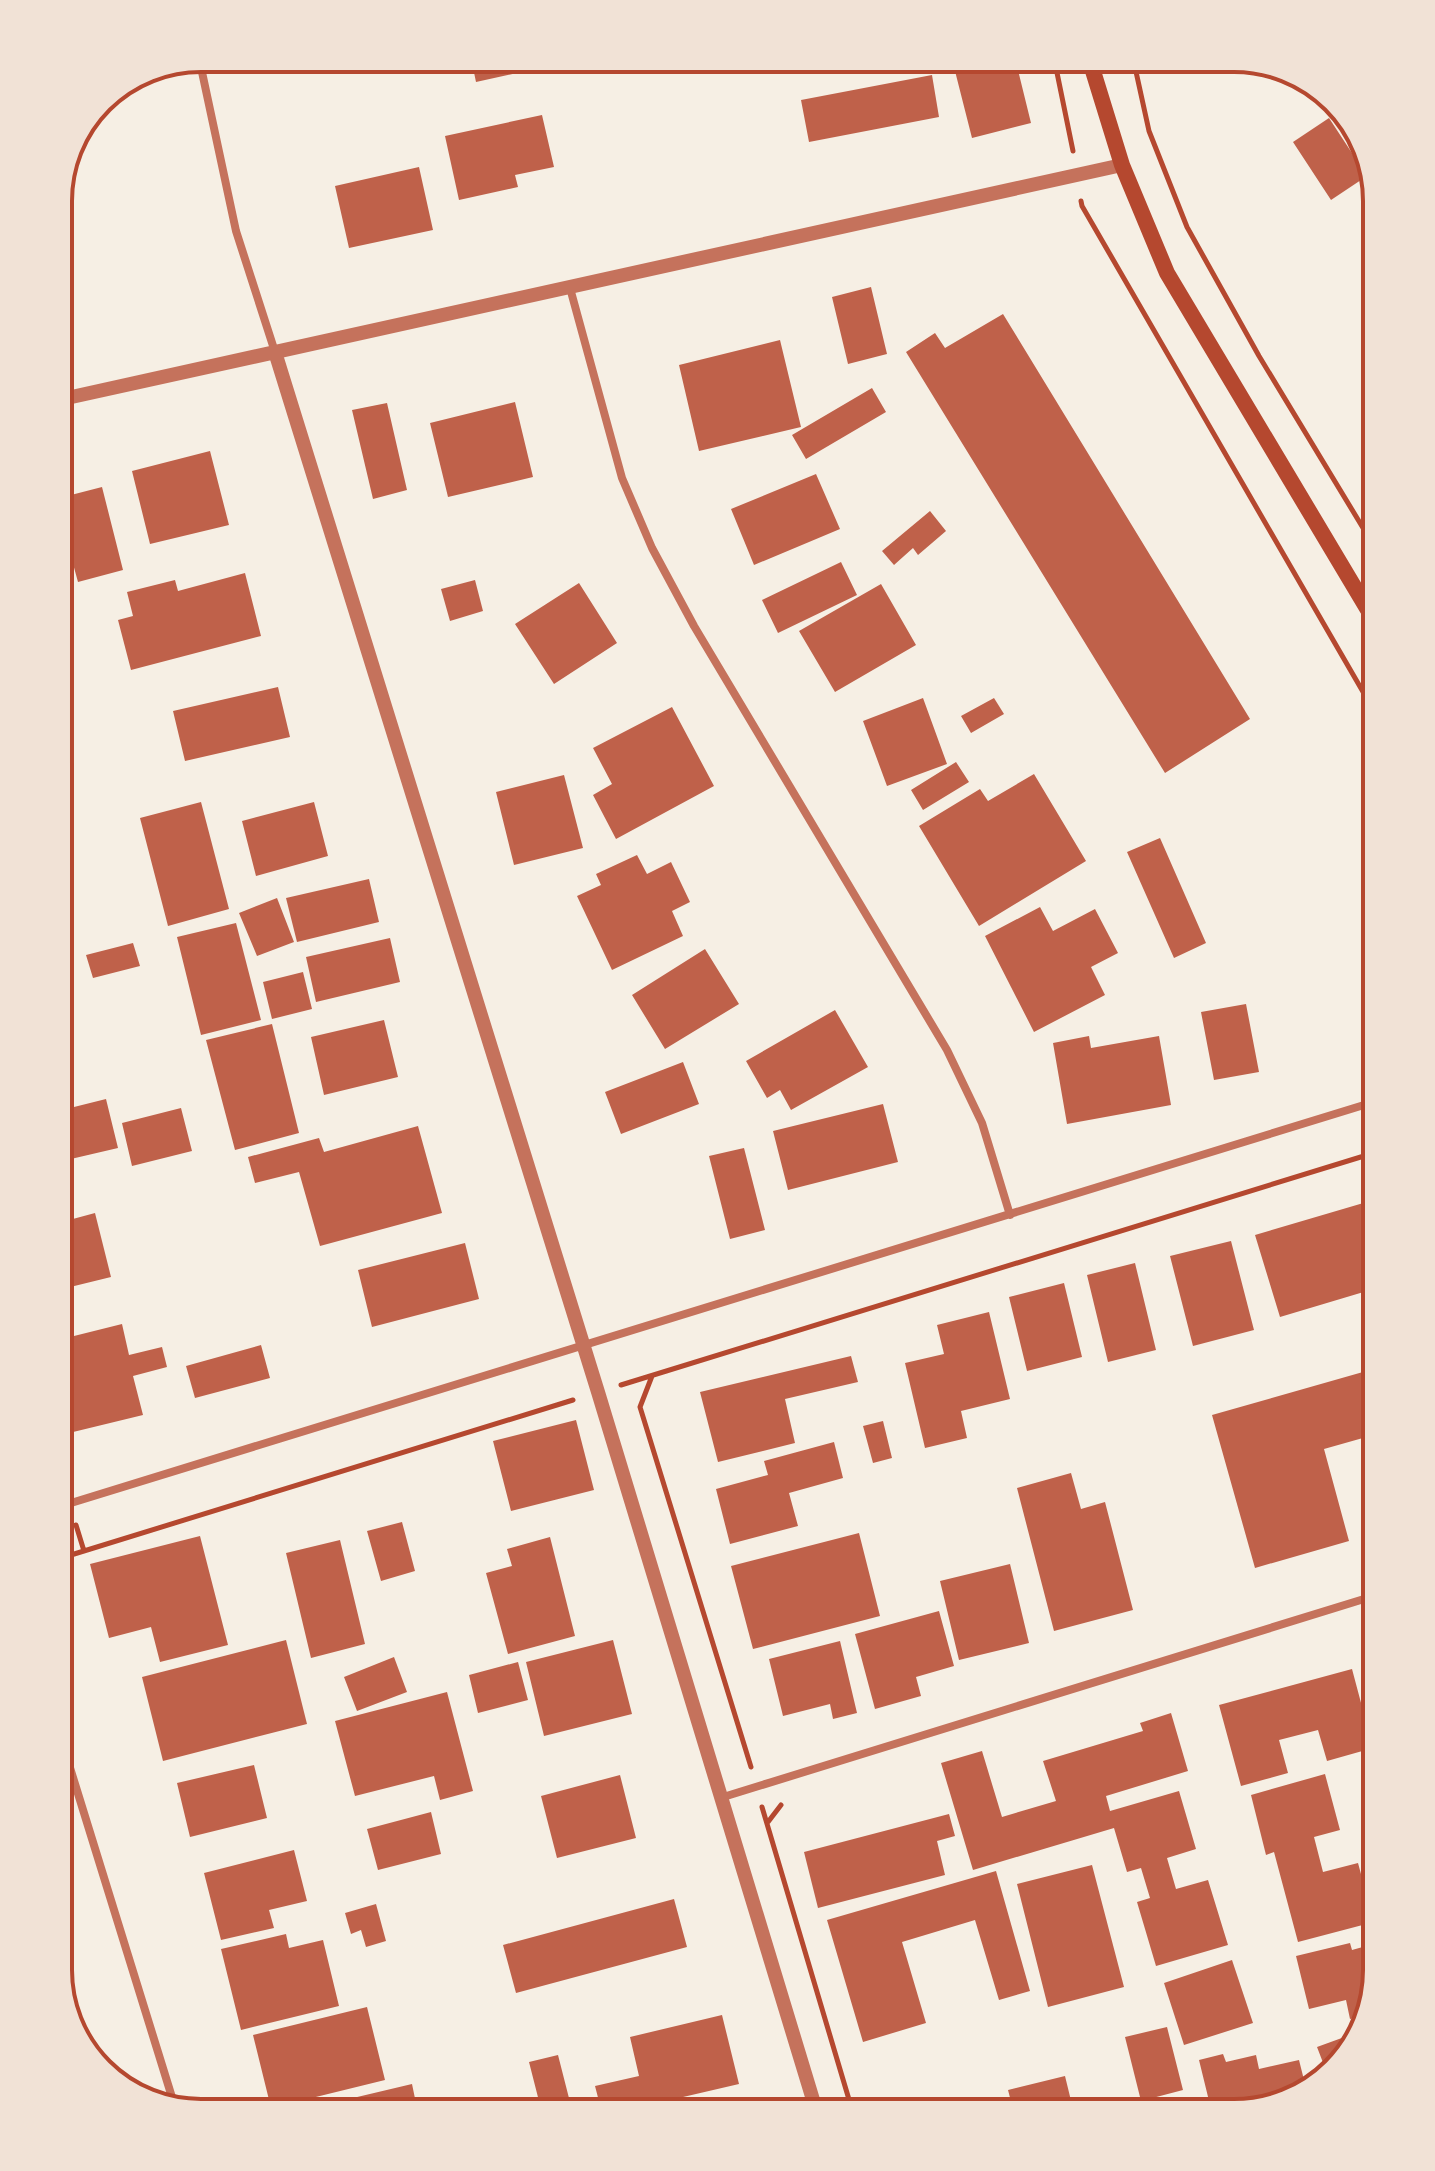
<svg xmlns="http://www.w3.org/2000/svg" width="1435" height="2171" font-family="'Exo 2',sans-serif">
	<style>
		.building { fill: #bf614a }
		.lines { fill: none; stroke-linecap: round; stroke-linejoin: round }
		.path { stroke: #b5482f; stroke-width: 5 }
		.minor { stroke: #c5725c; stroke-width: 8 }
		.tertiary { stroke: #c5725c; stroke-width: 14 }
		.secondary { stroke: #b5482f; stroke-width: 16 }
		.rim { fill: none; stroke: #b5482f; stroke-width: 4 }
	</style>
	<rect width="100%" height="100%" fill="#f6efe4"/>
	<path class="building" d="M471,58h110v1l-105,23z
		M1008,58h7l16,65 -59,15 -17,-67z
		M932,75l7,42 -130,25 -8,-42z
		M542,115l12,52 -39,8 3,12 -59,13 -14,-64z
		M1329,118l38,58 -36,24 -38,-58z
		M419,167l14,63 -84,18 -14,-62z
		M871,287l16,67 -39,10 -16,-67z
		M1003,314l247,405 -85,54 -259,-421 29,-19 10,15z
		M780,340l21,87 -102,24 -20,-86z
		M872,388l14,24 -80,47 -14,-24z
		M515,402l18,75 -85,20 -18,-74z
		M387,403l20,87 -34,9 -21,-89z
		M210,451l19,74 -79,19 -18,-73z
		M816,474l24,55 -86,36 -23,-56z
		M67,479l4,16 31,-8 21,83 -45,12 -11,-40 -9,2v-62z
		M930,511l16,20 -28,24 -5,-7 -19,17 -12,-14z
		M841,562l16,33 -79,38 -16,-33z
		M245,573l16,63 -130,34 -13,-50 15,-4 -6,-24 48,-12 3,11z
		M475,580l8,31 -33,10 -9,-32z
		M579,583l38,60 -63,41 -39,-60z
		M881,584l35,61 -81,47 -36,-61z
		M278,687l12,50 -105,24 -12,-50z
		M923,698l24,66 -60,22 -24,-65z
		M994,698l10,16 -33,19 -10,-17z
		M672,707l42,79 -98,53 -23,-44 19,-11 -19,-36z
		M956,762l13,20 -46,28 -12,-20z
		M1034,774l52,87 -107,65 -60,-100 61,-37 8,12z
		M564,775l19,73 -69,17 -18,-73z
		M201,802l28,107 -61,17 -28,-108z
		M314,802l14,54 -72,20 -14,-55z
		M1160,838l46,105 -32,15 -47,-106z
		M637,855l10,19 24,-12 19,40 -18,9 11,25 -71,34 -35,-74 24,-11 -5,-11z
		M369,879l10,43 -82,20 -11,-44z
		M277,898l17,44 -37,14 -18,-43z
		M1040,907l13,24 42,-22 23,44 -27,14 14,28 -71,37 -49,-96z
		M236,923l25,97 -60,15 -24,-98z
		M390,938l10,44 -84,20 -10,-45z
		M133,943l7,23 -47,12 -7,-23z
		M705,949l34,55 -74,45 -33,-54z
		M303,972l9,37 -40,10 -9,-37z
		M58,1001l14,53 -14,3z
		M1246,1004l13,68 -45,8 -13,-68z
		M835,1010l33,57 -77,43 -11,-20 -13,8 -21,-37z
		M384,1020l14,57 -74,18 -13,-58z
		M272,1024l27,109 -64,17 -29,-110z
		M1089,1036l2,12 68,-12 12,69 -104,19 -14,-81z
		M683,1062l16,42 -78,30 -16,-42z
		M106,1099l12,49 -60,14v-51z
		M883,1104l15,58 -110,28 -15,-59z
		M181,1108l11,43 -60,15 -10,-43z
		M418,1126l24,87 -122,33 -21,-74 -44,11 -7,-26 71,-19 5,14z
		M744,1148l21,82 -35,9 -21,-83z
		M1377,1199v89l-97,29 -25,-82z
		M95,1213l16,64 -53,13v-67z
		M1231,1241l23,89 -61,16 -23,-90z
		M465,1243l14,56 -107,28 -14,-57z
		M1135,1263l21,87 -48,12 -21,-87z
		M1064,1283l18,74 -55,14 -18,-74z
		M989,1312l21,87 -49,12 6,27 -42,10 -20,-85 39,-9 -7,-29z
		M122,1324l7,31 33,-8 5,20 -34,9 10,39 -74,18 -11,-44v-49z
		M261,1345l9,33 -75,20 -9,-32z
		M851,1356l7,26 -73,17 10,44 -77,19 -18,-70z
		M1377,1368v66l-53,15 25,92 -94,27 -43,-153z
		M576,1420l18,70 -83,21 -18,-70z
		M883,1421l9,37 -19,5 -10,-37z
		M834,1442l9,36 -54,15 9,33 -68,18 -14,-55 52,-14 -4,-14z
		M1071,1473l10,36 24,-7 28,108 -79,21 -37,-143z
		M402,1522l13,49 -34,10 -14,-50z
		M859,1533l21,83 -127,33 -22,-83z
		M200,1536l28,109 -68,17 -9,-35 -42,11 -19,-74z
		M550,1537l25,99 -67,18 -22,-81 26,-7 -5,-17z
		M340,1540l25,104 -54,14 -25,-105z
		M1010,1564l19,79 -70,17 -19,-79z
		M939,1611l15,55 -38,11 5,19 -46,13 -20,-75z
		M286,1640l21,84 -144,37 -21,-84z
		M613,1640l19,74 -88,22 -18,-74z
		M840,1641l17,72 -24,6 -3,-15 -47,12 -14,-57z
		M394,1657l13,35 -50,19 -13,-34z
		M518,1662l10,38 -50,13 -9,-38z
		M1377,1662v49h-1l-12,-46z
		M1352,1669l21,79 -46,13 -9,-31 -39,10 9,33 -47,13 -22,-81z
		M447,1692l26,99 -33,9 -6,-24 -79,20 -20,-75z
		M1171,1713l17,58 -82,25 4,15 69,-20 17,58 -29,9 9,31 32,-9 20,65 -72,21 -19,-64 13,-4 -9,-30 -14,4 -13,-44 -141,42 -32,-107 41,-12 20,66 54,-16 -13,-40 100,-30 -3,-8z
		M254,1765l13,53 -77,19 -13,-54z
		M1325,1774l15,56 -26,7 9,35 35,-9 16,59 -76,20 -24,-90 -8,3 -15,-60z
		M620,1775l16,63 -79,20 -16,-62z
		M431,1812l10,42 -63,16 -11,-41z
		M949,1814l6,22 -18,5 8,34 -127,33 -14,-56z
		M294,1850l13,51 -38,9 5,18 -53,12 -17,-67z
		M1092,1865l32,122 -76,20 -31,-123z
		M996,1871l34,120 -31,9 -24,-80 -73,22 24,81 -63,19 -36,-122z
		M674,1899l13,48 -171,46 -13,-48z
		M376,1904l10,37 -20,6 -5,-17 -10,4 -6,-21z
		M286,1934l3,14 34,-8 16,66 -98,24 -20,-81z
		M1350,1943l2,7 25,-7v27l-12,45 -15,4 -4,-19 -37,9 -13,-53z
		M1232,1960l21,63 -69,22 -20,-62z
		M367,2007l18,73 -114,28 -18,-73z
		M722,2015l17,69 -86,20 2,9h-53l-7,-27 44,-10 -9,-39z
		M1167,2027l16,63 -42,11 -16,-64z
		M1361,2031l-3,11 -31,31 -10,-26z
		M1223,2054l3,8 30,-7 3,14 40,-9 8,32 -65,19 -3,-13 -29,7 -11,-45z
		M558,2055l13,51 -29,7 -13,-51z
		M1065,2076l9,37h-60l-6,-23z
		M412,2084l6,29h-124v-1z
		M966,2097l6,16h-46z"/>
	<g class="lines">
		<path class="path" d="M1054,58l19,93
			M1133,58l16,73 38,96 72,129 118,195
			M1081,201l1,5 295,510
			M652,1376l-12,31 111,360
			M621,1385l756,-233
			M58,1472l2,1 4,12
			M76,1525l8,26
			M58,1559l515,-159
			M762,1807l91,306
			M768,1822l13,-17"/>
		<path class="minor" d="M199,58l37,173 39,121
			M570,288l52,190 30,70 42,78 253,424 35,73 28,92
			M58,1507l1319,-406
			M58,1729l117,378
			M720,1798l657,-203"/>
		<path class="tertiary" d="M275,352l323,1040 219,721
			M58,400l1064,-235"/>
		<path class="secondary" d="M1089,58l33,107 45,108 210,352"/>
	</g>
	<path d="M0 0H1435V2171H0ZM201 72H1234A129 129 0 0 1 1363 201V1970A129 129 0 0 1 1234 2099H201A129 129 0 0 1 72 1970V201A129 129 0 0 1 201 72Z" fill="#f1e2d6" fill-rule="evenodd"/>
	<path class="rim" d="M201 72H1234A129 129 0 0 1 1363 201V1970A129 129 0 0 1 1234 2099H201A129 129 0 0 1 72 1970V201A129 129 0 0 1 201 72Z"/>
</svg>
